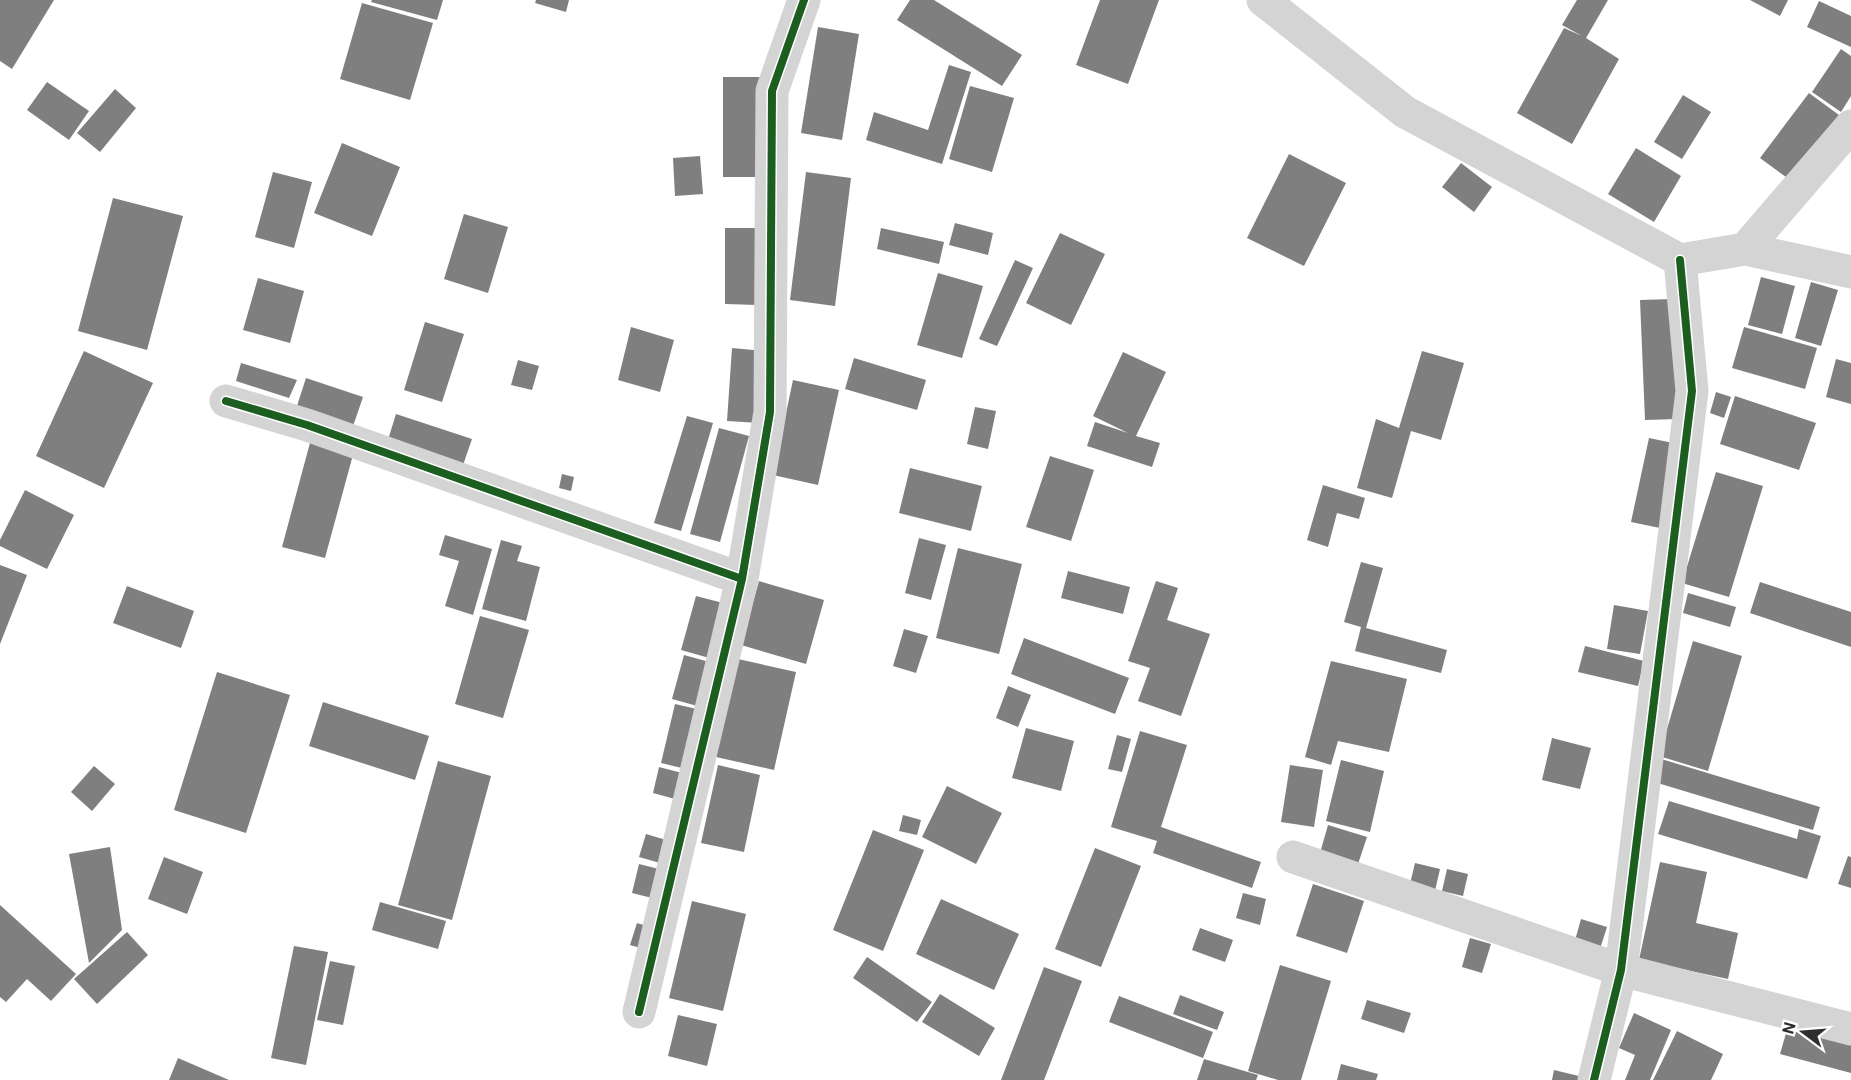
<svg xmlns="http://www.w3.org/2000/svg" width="1851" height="1080" font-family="Roboto,sans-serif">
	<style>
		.building { fill: #7f7f7f }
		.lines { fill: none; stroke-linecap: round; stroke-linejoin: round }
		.minor { stroke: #d4d4d4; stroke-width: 33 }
		.cycleway-casing { stroke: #fff; stroke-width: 11 }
		.cycleway { stroke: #1b5e20; stroke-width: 8 }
	</style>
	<rect width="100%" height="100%" fill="#fff"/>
	<path class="building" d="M0,0h54l-42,69 -12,-8z
		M372,0h71l-6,20 -66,-18z
		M536,0h33l-3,12 -31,-9z
		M910,0h24l88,55 -20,31 -105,-66z
		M1100,0h59l-31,84 -52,-19z
		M1577,0h31l-22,38 33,21 -47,85 -55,-31 47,-85 18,8 -20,-11z
		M1750,0h38l-8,16z
		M1819,1l32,15v31l-44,-20z
		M362,3l71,20 -23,77 -70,-21z
		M818,27l41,7 -17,106 -41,-7z
		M1841,49l10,7v40l-10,16 -29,-20z
		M949,65l22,7 -29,92 -76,-24 8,-28 54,18z
		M723,77h38l1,100h-39z
		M47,82l42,29 -20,29 -42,-30z
		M970,86l44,12 -22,74 -43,-13z
		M115,89l21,19 -36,44 -23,-19z
		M1809,93l30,22 -49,65 -30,-22z
		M1683,95l28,17 -29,47 -28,-17z
		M342,143l58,24 -28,69 -58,-23z
		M1636,148l45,28 -27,46 -46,-28z
		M1289,154l57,29 -42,83 -57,-28z
		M700,156l3,38 -28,2 -2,-38z
		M1461,163l31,24 -18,25 -32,-25z
		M273,172l39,10 -18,66 -39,-11z
		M806,172l45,6 -16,128 -45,-6z
		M113,198l70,18 -36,134 -69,-19z
		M464,214l44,13 -20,66 -44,-14z
		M955,223l38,10 -5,22 -39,-10z
		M725,228h32v77l-32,-1z
		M881,228l63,14 -5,22 -62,-15z
		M1060,233l45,21 -34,71 -45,-22z
		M1015,260l18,8 -36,78 -18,-7z
		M938,273l45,13 -21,72 -45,-13z
		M1761,277l34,9 -13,48 -34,-9z
		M258,278l46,13 -14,52 -47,-13z
		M1811,282l27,8 -17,56 -26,-8z
		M1673,299l5,120 -33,1 -5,-120z
		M425,322l39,12 -22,68 -38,-12z
		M631,327l43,13 -14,52 -42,-12z
		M1744,327l73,21 -12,41 -73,-21z
		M732,348l32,3 -5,72 -32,-2z
		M84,351l69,32 -49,105 -68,-32z
		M1422,351l42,12 -23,77 -30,-9 -19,67 -35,-10 19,-69 23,9z
		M1123,352l43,20 -30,64 24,7 -8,24 -65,-21 8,-24 33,11 -35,-17z
		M854,358l72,22 -9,30 -72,-21z
		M1836,359l15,4v41l-25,-7z
		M518,360l21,6 -7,24 -21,-5z
		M241,363l56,17 -8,18 -53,-17z
		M306,378l57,19 -11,32 -56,-20z
		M793,380l46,10 -21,95 -45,-10z
		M1716,392l15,5 -7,21 -14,-5z
		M1735,396l81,27 -17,47 -79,-26z
		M975,407l21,4 -8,38 -21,-5z
		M396,414l76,25 -10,29 -75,-25z
		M687,416l26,7 -32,108 -27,-8z
		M719,428l30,8 -29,106 -30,-8z
		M1649,438l29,6 -18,84 -29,-6z
		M311,439l43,12 -29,107 -43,-11z
		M1050,456l44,14 -23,71 -45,-14z
		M910,468l72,18 -11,45 -72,-18z
		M1716,472l47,14 -34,111 -47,-14z
		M562,474l12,3 -3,14 -12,-3z
		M1323,485l42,13 -6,21 -22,-6 -9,34 -21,-7z
		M25,490l49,25 -27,54 -47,-23v-6z
		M445,535l47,14 -19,66 -28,-9 14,-45 -20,-6z
		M919,538l27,7 -15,55 -26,-7z
		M501,540l21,6 -5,15 23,6 -14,54 -44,-12z
		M958,548l64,16 -23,90 -63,-16z
		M1361,562l22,6 -17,60 81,22 -6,23 -86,-22 6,-24 -17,-5z
		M0,565l27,10 -27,69z
		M1068,571l62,16 -7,27 -62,-16z
		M759,581l65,19 -18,64 -65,-19z
		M1156,581l22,7 -11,32 43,14 -29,82 -43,-15 12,-33 -22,-7z
		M1760,582l91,30v35l-101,-34z
		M127,586l67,25 -13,37 -68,-25z
		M1688,593l48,14 -6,20 -47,-14z
		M696,596l31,8 -14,55 -32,-9z
		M1614,605l34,6 -8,43 -33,-5z
		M480,616l49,14 -26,88 -48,-14z
		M904,629l24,7 -12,37 -23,-7z
		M1024,638l105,40 -14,36 -104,-40z
		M1693,641l49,15 -34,115 -49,-15z
		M1585,646l59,15 -6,25 -60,-14z
		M684,655l29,8 -12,44 -29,-8z
		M738,659l58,13 -22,98 -58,-13z
		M1331,661l76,18 -18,73 -51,-11 -7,24 -26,-8z
		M217,672l73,23 -44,138 -72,-23z
		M1008,686l23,9 -13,32 -22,-9z
		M323,702l106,34 -14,44 -106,-34z
		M675,704l26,6 -15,59 -25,-6z
		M1026,728l48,13 -13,50 -49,-13z
		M1140,731l47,14 -26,82 100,35 -9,26 -99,-35 4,-12 -46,-14z
		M1117,735l14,4 -9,33 -14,-3z
		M1552,738l39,10 -11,41 -38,-9z
		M1658,758l162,49 -7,23 -162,-49z
		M1341,760l43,11 -14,61 -44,-11z
		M438,761l53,15 -39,144 -54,-15z
		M718,765l42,10 -16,77 -43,-9z
		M1290,765l33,5 -9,57 -33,-5z
		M94,766l21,18 -23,27 -21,-19z
		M659,767l23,6 -7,26 -22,-6z
		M947,786l55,27 -26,51 -54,-27z
		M1669,801l128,38 2,-10 22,7 -14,43 -149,-45z
		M903,815l18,5 -4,15 -18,-4z
		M1328,825l39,12 -9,27 -38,-11z
		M873,830l51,20 -41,101 -50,-21z
		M646,834l20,6 -6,23 -21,-6z
		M110,847l12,83 -33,33 -20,-109z
		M1095,848l46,18 -40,101 -46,-18z
		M1848,856l3,1v31l-13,-4z
		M164,857l39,15 -16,42 -39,-15z
		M1660,862l47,10 -11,51 42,10 -10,46 -89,-19z
		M1415,863l25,6 -6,26 -25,-7z
		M639,864l20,5 -7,29 -20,-5z
		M1447,869l21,5 -5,22 -21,-5z
		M1313,884l51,17 -17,52 -51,-17z
		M1243,893l23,6 -6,26 -24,-7z
		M941,899l78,35 -25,56 -78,-36z
		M692,901l54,13 -23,97 -54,-13z
		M380,902l66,19 -8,28 -66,-19z
		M0,905l76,69 -25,27 -24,-22 -21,23 -6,-5z
		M1581,919l26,8 -8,25 -25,-8z
		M637,923l13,4 -6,22 -14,-4z
		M1200,928l33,12 -8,22 -33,-12z
		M127,932l21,23 -51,49 -23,-25z
		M1470,938l21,6 -9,29 -20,-6z
		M294,946l34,6 -22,113 -35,-7z
		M867,957l65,45 -15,20 -64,-44z
		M330,961l25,5 -12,59 -26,-5z
		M1280,965l51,16 -30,99h-23l-30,-9z
		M1044,967l38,14 -38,99h-43z
		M940,994l55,34 -16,28 -57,-34z
		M1180,995l44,17 -7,18 -44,-16z
		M1119,996l94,36 -10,26 -94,-36z
		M1367,1000l44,13 -7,20 -43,-14z
		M1634,1013l37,17 -21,50h-25l10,-25 -16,-7z
		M678,1015l39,9 -10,42 -39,-10z
		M1789,1023l62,17v33l-71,-19z
		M1677,1031l46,23 -12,26h-58z
		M178,1058l51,22h-60z
		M1204,1059l54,16 -2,5h-59z
		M1341,1064l37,10 -2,6h-39z
		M1554,1070l29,7v3h-31z"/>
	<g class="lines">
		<path class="minor" d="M1263,0l142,112 275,148 65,-11 106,23
			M1745,249l106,-123
			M226,401l81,24 435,154
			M1293,857l328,113 230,59
			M639,1012l103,-433 28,-167 2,-321 32,-91
			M1594,1080l27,-110 71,-579 -12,-131"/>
		<g class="cycleway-casing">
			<path id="cycleway" d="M226,401l81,24 435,154
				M639,1012l103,-433 28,-167 2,-321 32,-91
				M1594,1080l27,-110 71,-579 -12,-131"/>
		</g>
		<use href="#cycleway" class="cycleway"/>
	</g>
	<g transform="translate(1803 1032) rotate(286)" stroke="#ffffff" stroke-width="4.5" paint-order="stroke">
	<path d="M0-4.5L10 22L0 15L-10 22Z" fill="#2f2f2f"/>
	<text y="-9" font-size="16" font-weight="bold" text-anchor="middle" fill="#2f2f2f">N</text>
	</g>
</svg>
